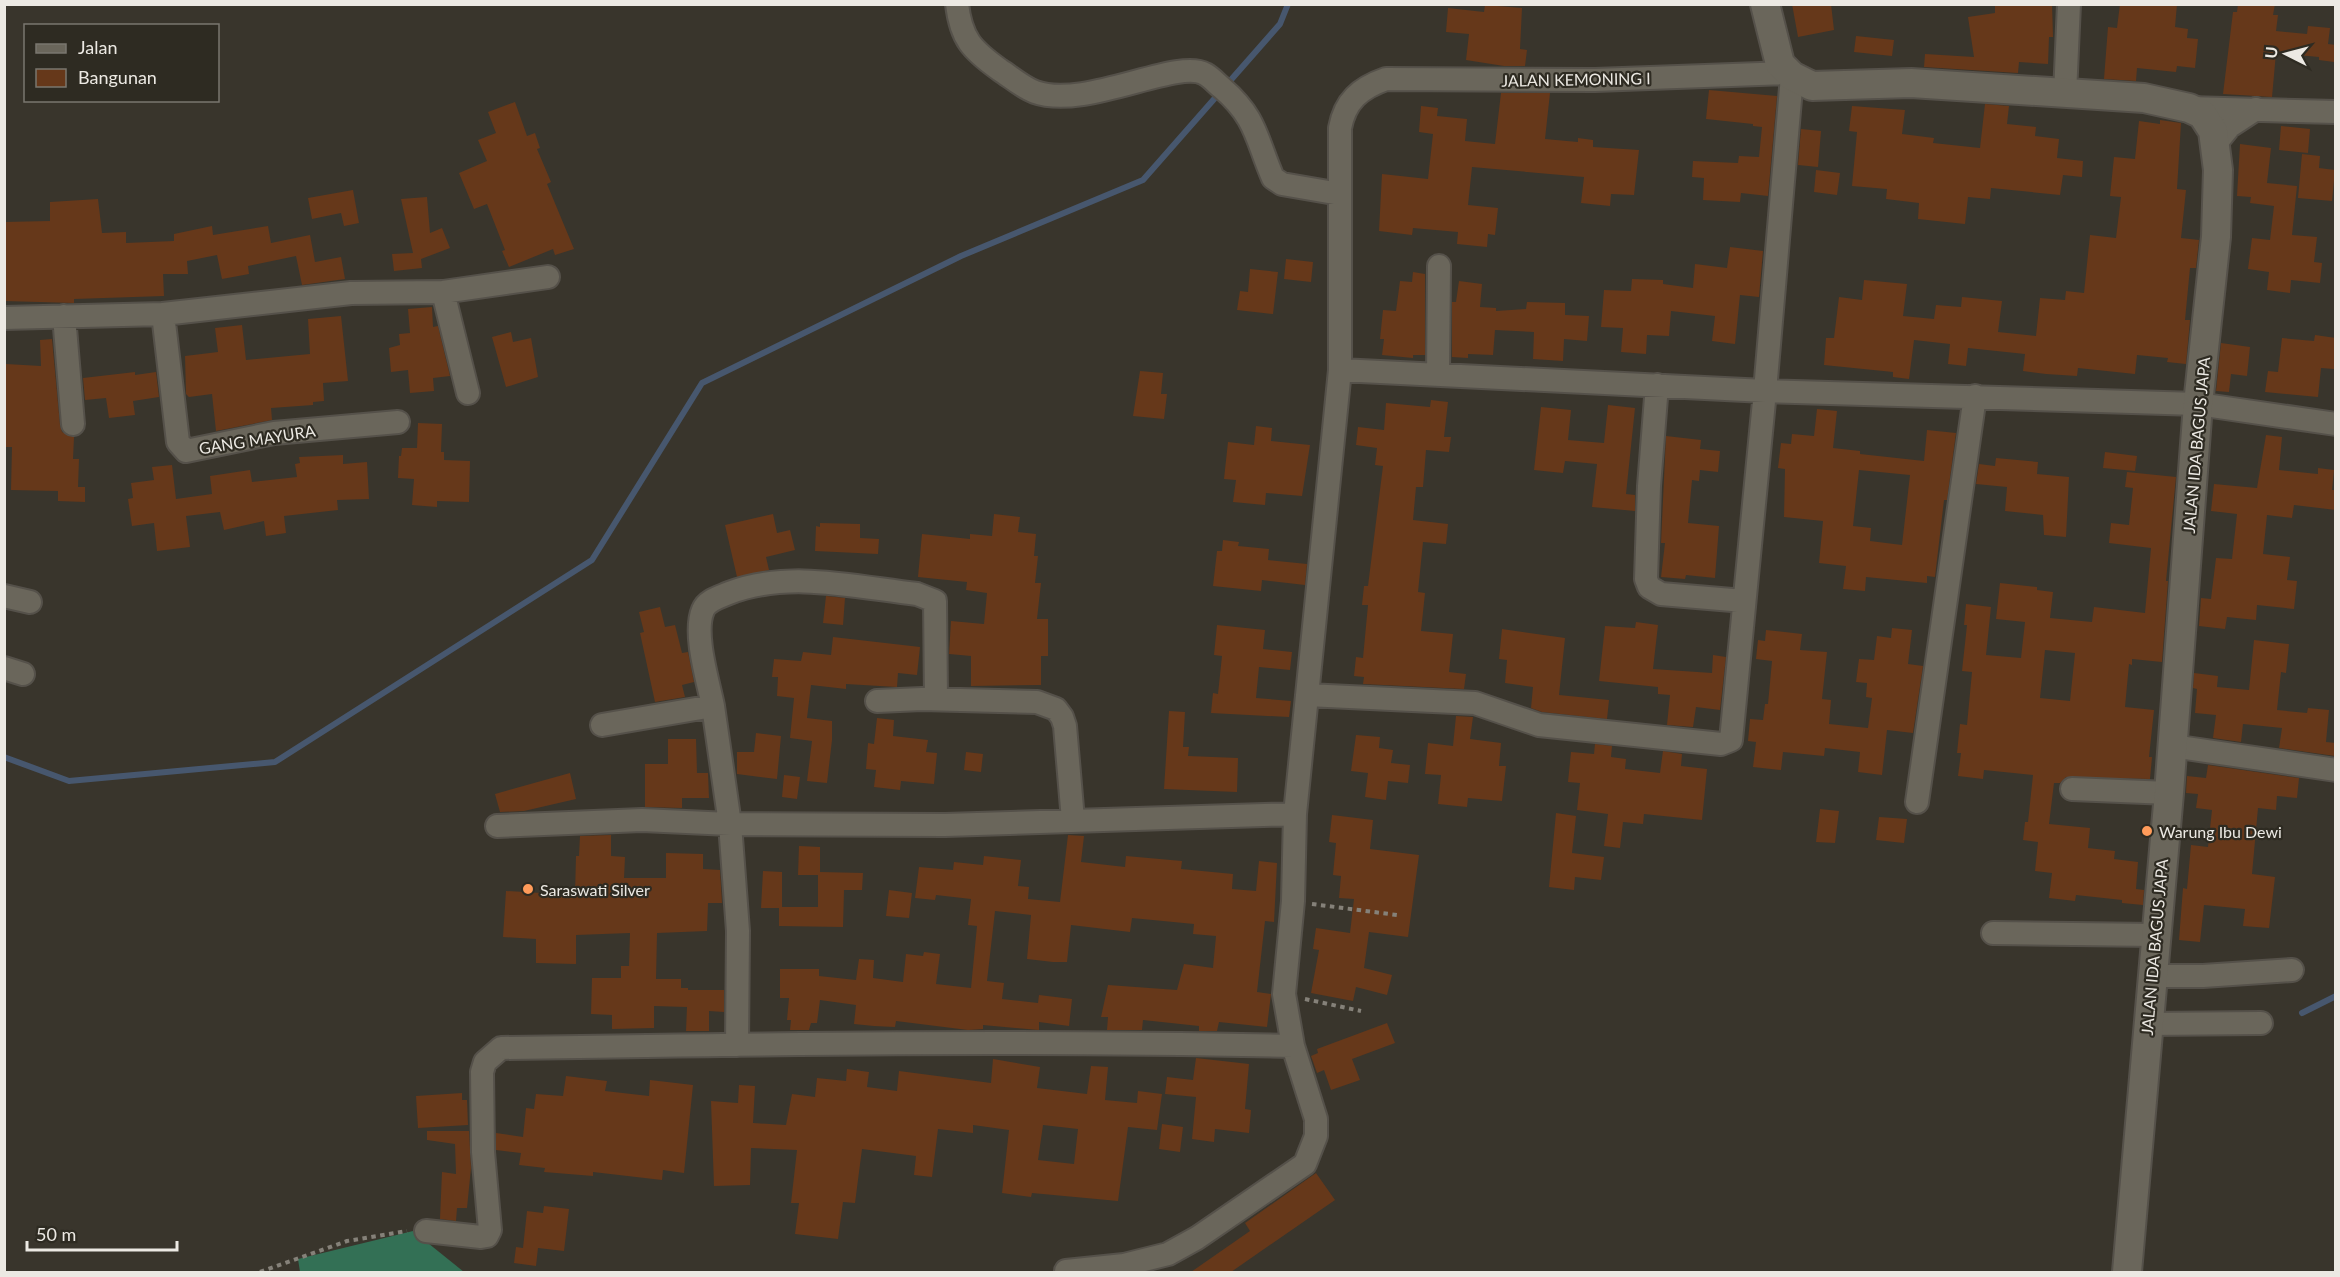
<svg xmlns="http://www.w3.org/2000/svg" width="2340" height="1277" font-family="Lato,sans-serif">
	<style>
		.forest { fill: #337055 }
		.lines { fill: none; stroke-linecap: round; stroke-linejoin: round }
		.stream { stroke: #47576e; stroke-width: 6 }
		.building { fill: #66381a; fill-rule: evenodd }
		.minor-casing { stroke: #55514a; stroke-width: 26 }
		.tertiary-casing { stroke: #55514a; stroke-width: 32 }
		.path { stroke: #858179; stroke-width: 4; stroke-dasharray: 4.5 4.5; stroke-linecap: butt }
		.minor { stroke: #6a665b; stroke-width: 22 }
		.tertiary { stroke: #6a665b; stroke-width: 28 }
		.poi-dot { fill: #ff9b5a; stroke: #2e2b22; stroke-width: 2 }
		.labels { text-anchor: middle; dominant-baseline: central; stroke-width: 4.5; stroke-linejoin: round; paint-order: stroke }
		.street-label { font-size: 16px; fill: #ece9e3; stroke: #2e2b22 }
		.poi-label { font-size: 16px; fill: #ece9e3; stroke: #2e2b22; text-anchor: start }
	</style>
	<rect width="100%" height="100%" fill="#39352c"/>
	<path class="forest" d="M413,1231l51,41h-164l-2,-13z"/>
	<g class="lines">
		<path class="stream" d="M4,757l65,24 206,-19 317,-202 110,-177 259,-127 182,-76 137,-156 8,-20
			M2302,1013l34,-17"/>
	</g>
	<path class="building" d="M1792,4h39l3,26 -36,7z
		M1995,4h57l1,33h-4l-1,27 -29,-2 -1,11 -94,-6 1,-13 49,3 -6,-40 27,-4z
		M2120,4h57l-2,23 13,2 -1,9 11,1 -3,29 -18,-2 -1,6 -39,-4 -1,13 -32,-2 4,-52 9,1z
		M2238,4h37l-2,11h5l-2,16 31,3 1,-8 22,2 -2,16 8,1 -2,17 -15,-2v-3l-43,-4 -4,44 -49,-3 10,-82h4z
		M1485,5l37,3 -2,41 7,1 -2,16h-21l-38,-6 3,-26 -23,-2 2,-24 36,4z
		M1856,36l38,4 -2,16 -38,-4z
		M1709,90l68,6 -9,100 -27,-3 -1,9 -37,-2 1,-22 -12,-1 1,-16 45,2 1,-7 20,1 3,-30 -9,-1v-2l-47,-5z
		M1501,93h49l-5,46 33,3v-4l15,2v7l46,3 -5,45 -23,-1 -1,12 -29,-3 3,-26 -112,-10 -4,38 30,3 -3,27 -7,-1 -1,13 -30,-3 1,-12 -45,-4 -1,7 -33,-4 3,-57 46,5 5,-45 -14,-2 2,-26 17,2 -1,8 30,3 -2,22 30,3z
		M515,102l12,34 8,-3 5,15 -3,1 14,33 -4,2 27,65 -19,6 -2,-6 -44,18 -7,-16 3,-1 -18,-46 -13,5 -15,-36 28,-12 -9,-21 18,-7 -8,-21z
		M1985,104l24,2 -2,18 29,3 -1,9 24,3 -2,19 26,3 -1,16 -19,-2 -3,20 -69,-7 -1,11 -22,-2 -3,27 -47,-5 1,-16 -33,-4 1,-10 -35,-3 5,-54 -8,-1 3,-25 53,4 -3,24 32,4 -1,5 47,5z
		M2160,120l21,3 -4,66 9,1 -5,48 18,2 -3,28h-6l-5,52h5l-4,44 -19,-2 1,-4 -31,-3 -2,19 -57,-6 -1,8 -31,-2 -23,-3 2,-17 -57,-6 -2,18 -18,-2 2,-20 -36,-4 -5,39 -16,-2v-5l-69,-7 2,-27h8l5,-41 23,3 2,-20 43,4 -4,32 31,3 2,-14 25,2 1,-10 40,4 -4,31 38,4 4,-38 25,2 1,-9 18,2 6,-58 26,3 5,-41 -11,-1 4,-39 21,2 4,-38 21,3z
		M2281,126l29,3 -2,24 -29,-3z
		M1801,129l20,2 -3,36 -20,-2z
		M2240,144l31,4 -4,35 30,3 -5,49 25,2 -3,25 8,1 -2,20 -29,-3 -1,13 -23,-3 2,-18 -21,-3 4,-31 18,2 4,-34 -24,-3 1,-6 -14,-1z
		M2302,154l18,2 -1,12 16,2 -3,31 -34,-3z
		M1816,170l24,3 -3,22 -23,-3z
		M353,190l6,33 -15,3 -3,-13 -29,6 -4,-21z
		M427,197l3,36 12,-5 8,20 -29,11 1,9 -28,3 -2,-17 21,-1 -12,-54z
		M98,199l4,34 24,-1v11l48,-2v-7l38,-8 1,9 55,-9 3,17 39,-8 5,27 26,-5 4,22 -43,6 -6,-29 -48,10 1,8 -27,5 -5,-24 -30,6 1,13h-25l1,22 -90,3v4l-70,-2v-79l46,-1v-19z
		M1730,247l33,4 -4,46 -19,-2 -5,49 -23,-3 3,-25 -44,-5 -2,25 -22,-1 -1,19 -25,-2 2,-24 -22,-1 3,-37 27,1 1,-12 31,1v4l30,4 2,-24 32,4z
		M1286,259l27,3 -2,20 -27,-3z
		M1250,269l28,3 -5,42 -36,-4 3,-19 8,1z
		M1413,272l12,2v81h-12v3l-31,-3 2,-16h-4l3,-29 13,1 4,-30 12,1z
		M1459,281l23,3 -2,23 16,1v3l30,-2 1,-7 38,1v12l24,1 -2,25 -23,-2 -1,22 -30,-2 1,-27 -39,-2 -2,25 -25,-1v4l-16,-1v-55h4z
		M432,307l1,20 5,-1 12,50 -17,2 1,13 -24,2 -2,-23 -17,2 -2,-24 11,-3 -1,-11 11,-1 -2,-24z
		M341,316l7,65 -25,2 1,18 -11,1v3l-42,3 1,12 -56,11 -4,-37 -23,3 -3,-3 -1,-38 33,-4 -3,-24 27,-3 4,35 64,-6 -2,-35z
		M511,332l2,10 18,-4 7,39 -32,10 -14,-50z
		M2315,335l21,3 -2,31 -13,-1 -3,29 -53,-5 3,-21 10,1 4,-34 32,3z
		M52,339l8,86 2,7 12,5 -1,22h6l-1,28h7v15l-27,-1v-10l-47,-1 1,-43h-8l2,-83 35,2 -1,-26z
		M2221,343l29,4 -3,29 -16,-2 -2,18 -13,-1z
		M1140,371l23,2 -2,21h6l-3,25 -31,-3z
		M135,372v3l21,-3 3,25 -26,4 2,14 -26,3 -3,-20 -21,2 -2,-22z
		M1431,400l17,2 -4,35h7l-2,15 -23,-2 -3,37h-7l-3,33 35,4 -2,20 -23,-2 -5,50 7,1 -4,38 32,3 -4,38 17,2 -2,15 -101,-5 1,-7 -10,-1 2,-19 7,1 5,-53h-6l2,-19h4l15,-120 -8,-1 2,-17 -21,-3 2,-18 26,3 2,-27 44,4z
		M1608,405l27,3 -9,86 9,1v16l-43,-4 5,-43 -32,-3 -2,12 -29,-3 7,-63 30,3 -3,30 36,3z
		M1817,409l20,2 -4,37 27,3v3l64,7 3,-31 29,3 -9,67h-3l-9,77 -8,-1v7l-61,-6 -1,14 -22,-2 3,-23 -27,-3 4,-42 -39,-4 1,-48 -7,-1 3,-25 10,1 1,-10 22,2zM1859,470l51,5 -8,70 -32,-4 1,-13 -18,-2z
		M418,423l24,1 -1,28h3v8l26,1 -1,41 -32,-1v6l-25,-2 2,-26 -16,-1 1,-22h2l1,-8h15z
		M1256,426l16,2 -1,13 39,4 -8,51 -36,-3 -1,12 -32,-3 3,-22 -12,-1 4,-37 26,3z
		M2266,435l16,2 -3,33 39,4v-6l16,2 -2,20h4v20l-42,-5 -2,13 -25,-3 -4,39 27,3 -3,23 10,1 -3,28 -37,-4 -1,15 -29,-3 -2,12 -26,-3 2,-28 10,1 5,-41 16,1 5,-45 -26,-3 3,-27 43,4z
		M1666,436l35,4 -1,9 20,2 -2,21 -18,-2 -1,11 -7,-1 -4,43 31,3 -4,52 -29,-3 -1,4 -24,-2 4,-34h-4z
		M2105,452l32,4 -2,15 -32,-3z
		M343,455v9l24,-2 2,37 -32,1 1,10 -54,6 2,17 -20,3 -2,-15 -40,9 -4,-18 -34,4 4,31 -33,4 -3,-28 -22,3 -4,-27 5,-1 -2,-15 23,-3 -2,-13 20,-2 4,34 36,-5 -2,-18 40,-6 2,12 45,-5 -2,-13 5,-1 -1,-6z
		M1996,458l42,4 -1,12 32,3 -3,60 -22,-2 -1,-20 -38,-4 2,-24 -31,-3 3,-20 16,2z
		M2127,472l49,5 -10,104h2l-6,81 -30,-3v6l-3,-1 -4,43 29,3 -5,47h3l-2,22 -84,-2 -6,6h-6l-5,41 41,4 -2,20 27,3 -1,8 24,3 -2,27 8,1 -1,15 -21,-2v-3l-46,-5 -1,6 -26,-3 3,-25 -17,-2 3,-29 -15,-2 2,-18h3l5,-47 -49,-5 -1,9 -25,-3 3,-23h-4l3,-29 7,1 5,-53 -10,-1 5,-46h-3l2,-21 25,3 -5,48 35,3 4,-36 -29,-3 4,-36 37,4v3l16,2 -3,26 42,4 2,-15 51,6 6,-65 -42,-5 2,-20 18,2 4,-37 -8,-1zM2045,650l30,3 -5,48 -30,-3z
		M773,514l4,19 13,-3 5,20 -29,7 3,13 -32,7 -12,-52z
		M994,514l26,3 -2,15 18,2 -2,22h4l-3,27h6l-4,36h11v37h-7v29l-70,1v-30l-22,-2 2,-33 33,3 3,-31 -21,-3 1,-8 -49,-5 4,-43 48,5v-5l22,2z
		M820,523l40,1v14l19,1 -1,15 -63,-3 1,-25 4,1z
		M1223,540l16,2 -1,4 31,3 -1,11 39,4 -2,21 -43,-5 -1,11 -48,-5 4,-35h5z
		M826,596l19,2 -2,27 -20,-2z
		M660,607l5,20 10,-2 7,28 6,-1 6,30 -12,3 3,12 -30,5 -15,-69 4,-1 -5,-20z
		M1636,622l22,3 -5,44 59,4 1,-18 13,2 -6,53 -24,-3 -3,20 -26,-2 3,-30 -12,-1v-7l-59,-6 6,-55 30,2z
		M1217,625l48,5 -2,19 29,3 -2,18 -31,-3 -3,31 35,3 -2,16 -78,-4 2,-20 5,1 4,-38 -8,-1z
		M1892,628l20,2 -4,34 15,2 -10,67 -26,-3 -5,45 -24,-3 2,-20 -35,-4 -1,8 -41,-4 -2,18 -28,-3 3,-25 -8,-1 2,-22 13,1 2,-16h3l4,-43 -16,-2 2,-19 7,1 1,-11 36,4 -2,16 27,2 -5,47 9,1 -2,24 39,4 4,-30 -6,-1 1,-14 -11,-1 3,-23 15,1 3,-24 14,2z
		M1502,629l63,9 -6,57 50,5 -2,19 -65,-7 -11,-4 2,-21 -28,-4 2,-23 -8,-1z
		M833,637l87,10 -3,28 -19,-2 -1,14 -51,-3v5l-35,-4 -4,33 25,3v19l-5,43 -20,-2 5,-40 -22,-3 4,-40 -17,-2 1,-19h-6l2,-18 27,2 2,-9 28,3z
		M2254,640l35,4 -3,29 -5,-1 -4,38 30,3 1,-5 21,2 -3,32 10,1 -1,13 -56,-8 3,-20 -39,-4 -2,18 -28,-4 3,-23 -21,-2 2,-24 -4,-1 1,-15 24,3 -1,11 32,3z
		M1169,711l16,1 -2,35h6l-1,9 50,2 -1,34 -73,-3z
		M1456,716l17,1 -3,22 31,4 -2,23h7l-4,35 -34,-3 -1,9 -29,-3 3,-29 -16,-1 3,-31 25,3z
		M877,718l17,2 -1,16 35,4 -2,12 11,1 -3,31 -33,-3 -1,9 -26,-3 2,-17 -10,-1 2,-26 6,1z
		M756,733l25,3 -4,43 -40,-5v-22h17z
		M1356,735l24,2 -1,11 14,2 -2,13 19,2 -2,18 -20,-2 -2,19 -21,-3 3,-24 -17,-2z
		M668,739h28l1,34h11l1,25h-27v10l-37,-1v-43h23z
		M1595,744l17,2 -1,11 15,2 -1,10 35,4 3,-22 19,3 -1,12 26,3 -5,51 -58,-6 -1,10 -20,-2 -3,26 -16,-2 4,-32 -31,-4 3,-27 -12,-1 3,-30 23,2z
		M966,752l17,2 -2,18 -17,-2z
		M2208,765l91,13 -2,20 -20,-2 -1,14 -18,-2 -6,66 23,3 -6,51 -26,-2 2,-17 -41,-4 -4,37 -21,-2 4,-52 4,1 4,-44 17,2 4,-37 -16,-2 2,-14 -12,-1 1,-17 19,2z
		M570,773l6,26 -52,12 -24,1 -5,-18z
		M784,775l16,2 -3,22 -15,-2z
		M1820,809l19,2 -4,32 -19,-1z
		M1556,813l20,3 -4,37 32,4 -3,23 -26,-3 -1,13 -25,-3z
		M1332,815l41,5 -3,29 49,6 -11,82 -39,-5 -5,36 28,7 -5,20 -31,-8 -3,14 -42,-8 8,-43 -6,-1 3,-21 34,5 4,-34 -15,-1 2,-22 -8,-1 3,-32 -7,-1z
		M1879,817l28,2 -3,24 -28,-3z
		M611,835v21l14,1 -1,21h42v-25l37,1v15l17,1 2,33h-14l-1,28 -50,2 -1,46h25v9h7v2h36v22l-15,-1v20h-23l1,-24 -33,-1v22l-42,1v-14l-21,-1 1,-36h29v-12h8l1,-33 -54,2v29l-40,-1v-24l-33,-2 3,-46 69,4 1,-39h3l1,-20z
		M1068,835l16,1 -3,26 44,5 1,-11 56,5 -1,8 52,5 -1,15 24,2 3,-30 18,2 -3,59 -9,-1 -8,71 14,2 -4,33 -48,-5 -2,9h-18v-5l-56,-6 -1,10h-35l1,-13h-7l7,-32 69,5 7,-26 29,4 3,-32 -23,-2 1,-10 -62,-6 -2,14 -59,-7 -4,37h-14l-26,-3 4,-44 -36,-4 -8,70 17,2 -2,16 36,4 1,-8 33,4 -3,27 -30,-4v8l-56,-5v4l-15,1 -72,-9 -1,6 -21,-1 -20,-2 2,-19 -36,-5 -3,23h-6l-2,7h-19l1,-10h-4l2,-22h-9v-29h39v7l37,4 3,-21 15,1 -1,18 30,4 3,-28 17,2 1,-4 16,2 -4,30 35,4 6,-62 -9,-1 3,-26 -35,-4 -1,5 -20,-2 4,-31 34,3 1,-8 29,3 1,-9 37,4 -3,26 11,1 -1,12 32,3z
		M799,846l21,1v25l43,1 -1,17h-18l-1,37 -64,-1v-18h-18l2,-37 19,1v35h36v-32h-20z
		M889,890l23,3 -3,25 -23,-2z
		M1387,1023l8,20 -43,16 8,21 -29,10 -7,-20 -7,3 -6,-17 7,-3 -1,-4z
		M1196,1058l53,6 -4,45 6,1 -2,23 -34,-4 -1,13 -22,-3 4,-42 -31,-3 2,-17 26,3z
		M993,1059l47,8 -3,21 50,6 4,-28 17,1 -3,33 32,3 1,-12 24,3 -5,36 -29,-3 -10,74 -86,-8 -1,4 -29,-4 7,-63 -36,-5v8l-35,-4 -6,48 -18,-2 2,-19 -54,-7 -7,54 -12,-1 -5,37 -43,-5 4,-31h-8l6,-53 -46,-2 -1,37 -36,1 -3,-85 27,2 1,-18 16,1 -2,37 33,2 6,-31 23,3 2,-19 29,3 1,-12 22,3 -2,15 30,4 2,-20 92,12zM1043,1125l35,4 -4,35 -36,-4z
		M566,1076l41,5 -2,10 44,5 1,-16 43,5 -9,88 -21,-3 -1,10 -69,-8v4l-49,-4 1,-4 -26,-3 2,-12 -25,-3v-17l27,4 3,-29 8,1 2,-15 27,2z
		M462,1093v7h5l1,25 -50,3 -2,-32z
		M1162,1124l21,3 -3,25 -21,-3z
		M427,1131h42l2,37 -4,40h-10l-1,13 -16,-2 2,-47 14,2 -1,-30 -28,-4z
		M1316,1173l19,27 -104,72h-40l59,-41 -5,-8z
		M544,1206l25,3 -5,42 -26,-3 -2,18 -22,-3 2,-16 7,1 4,-37 16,2z"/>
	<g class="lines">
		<g class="minor-casing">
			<path id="minor" d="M957,4c4,35 15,46 43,66 11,7 22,17 35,22 50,18 142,-34 170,-18 6,3 12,10 17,14 35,30 34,51 51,90l9,6 58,10
				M2065,94l4,-90
				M2189,108l147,4
				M2216,143l14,-17 26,-17
				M443,292l25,101
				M163,314l15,128 8,9 88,-18 124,-11
				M64,316l9,108
				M4,318l159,-4 188,-21 92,-1 105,-15
				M1340,370l425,21 433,13 138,20
				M1438,375l1,-109
				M1657,385l-8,101 -3,93 3,8 12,7 83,7
				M4,596l26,6
				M4,668l19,6
				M1307,695l168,8 64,22 182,19 10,-4 34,-349 27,-315
				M877,701l45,-2 115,3 19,7 6,8 3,9 8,94
				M713,706c-5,-25 -20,-73 -10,-96 4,-10 17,-13 26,-17 60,-23 126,-6 188,1l18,7 1,98
				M602,725l111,-19 17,118 8,107 -1,114
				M2172,746l164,24
				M2072,789l97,4
				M1917,802l58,-406
				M497,826l145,-6 88,4 215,1 350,-11
				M1993,933l163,2
				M2152,976h51l89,-6
				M2147,1024l114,-1
				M426,1231l55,6 6,-1 3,-6 -7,-78 -1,-80 3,-10 16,-14c264,-4 528,-8 792,-2
				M1066,1271l58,-6 44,-11 29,-16 108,-74 11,-28v-17l-23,-73 -9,-52 9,-93 2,-87 45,-444v-242c5,-27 20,-40 46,-49l209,1 192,-7"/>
		</g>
		<g class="tertiary-casing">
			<path id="tertiary" d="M1765,4l15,60 12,12 20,10 99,-3 233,15 45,10 13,6 11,17 5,39 -2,67 -18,167 -29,389 -42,479"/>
		</g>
		<path class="path" d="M1312,904l85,11
			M1305,999l56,12
			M260,1272l87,-31 60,-10"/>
		<use href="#minor" class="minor"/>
		<use href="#tertiary" class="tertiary"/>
	</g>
	<g class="poi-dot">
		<circle cx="2147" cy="831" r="6"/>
		<circle cx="528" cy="889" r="6"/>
	</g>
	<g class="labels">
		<g class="street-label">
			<text transform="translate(1576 79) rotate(-1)">JALAN KEMONING I</text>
			<text transform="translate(257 439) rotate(-9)">GANG MAYURA</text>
			<text transform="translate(2196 445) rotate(-85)">JALAN IDA BAGUS JAPA</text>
			<text transform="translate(2154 947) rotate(-85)">JALAN IDA BAGUS JAPA</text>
		</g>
		<g class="poi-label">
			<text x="2159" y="831">Warung Ibu Dewi</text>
			<text x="540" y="889">Saraswati Silver</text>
		</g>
	</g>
	<rect width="2340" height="1277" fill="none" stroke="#ece9e3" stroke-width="12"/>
	<rect x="24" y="24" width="195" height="78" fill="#2e2b22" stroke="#7a776f" stroke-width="1.5"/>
	<rect x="36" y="44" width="30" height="9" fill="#6a665b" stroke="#7a776f" stroke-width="1.5"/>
	<text x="78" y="54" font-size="18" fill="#ece9e3">Jalan</text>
	<rect x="36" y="69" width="30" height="18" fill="#66381a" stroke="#7a776f" stroke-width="1.5"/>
	<text x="78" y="84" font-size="18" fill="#ece9e3">Bangunan</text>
	<g transform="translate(2286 54) rotate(276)" stroke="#2e2b22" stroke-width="4.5" paint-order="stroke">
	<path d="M0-4.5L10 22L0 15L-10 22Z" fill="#ece9e3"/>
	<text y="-9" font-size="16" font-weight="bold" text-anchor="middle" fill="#ece9e3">U</text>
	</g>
	<path d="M27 1241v9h150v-9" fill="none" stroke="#ece9e3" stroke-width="3"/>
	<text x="36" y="1241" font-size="18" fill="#ece9e3" stroke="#2e2b22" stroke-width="4.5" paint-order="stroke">50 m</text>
</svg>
